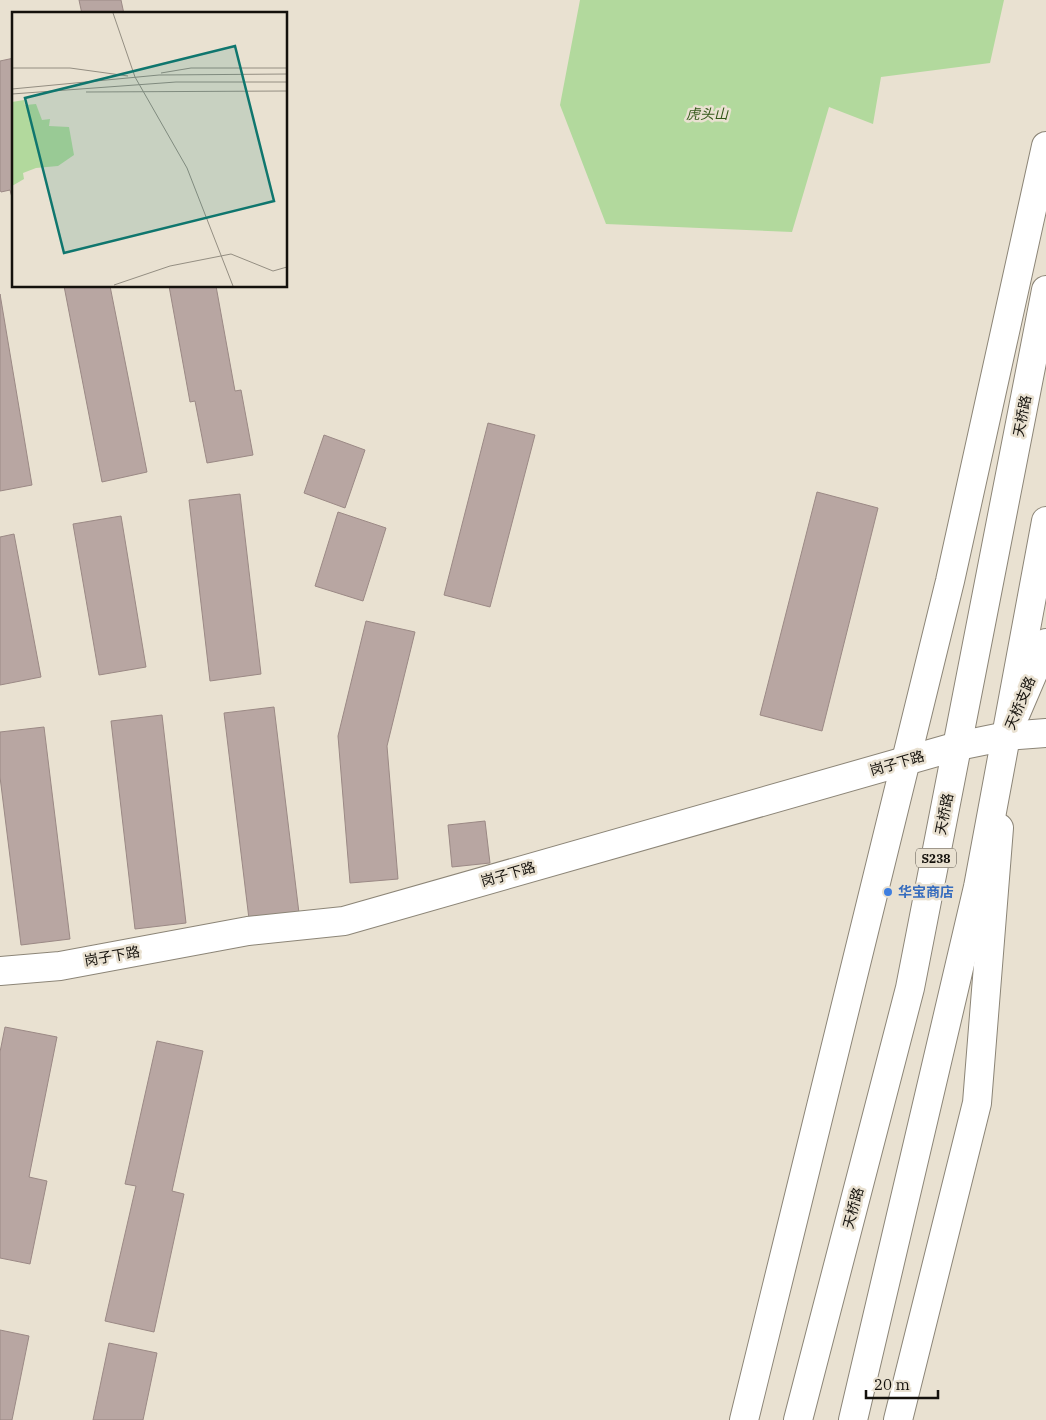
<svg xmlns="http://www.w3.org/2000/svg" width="1046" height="1420" font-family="'IBM Plex Serif','Noto Sans SC',serif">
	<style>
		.green { fill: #b2d99d }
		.building { fill: #b8a6a2; stroke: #9b8985 }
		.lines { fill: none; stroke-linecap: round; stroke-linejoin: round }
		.minor-casing { stroke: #8c8577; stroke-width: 30 }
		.tertiary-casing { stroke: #8c8577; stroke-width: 30 }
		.primary-casing { stroke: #8c8577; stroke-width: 30 }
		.minor { stroke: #fff; stroke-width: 28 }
		.tertiary { stroke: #fff; stroke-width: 28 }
		.primary { stroke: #fff; stroke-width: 28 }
		.shop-dot { fill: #3f7fe0; stroke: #e9e1d1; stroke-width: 2 }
		.labels { text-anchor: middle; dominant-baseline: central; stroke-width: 5; stroke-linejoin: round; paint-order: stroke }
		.shield { fill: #e9e1d1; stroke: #544f47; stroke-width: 1 }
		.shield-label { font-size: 12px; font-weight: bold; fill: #14110c }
		.park-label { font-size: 14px; font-style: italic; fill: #325718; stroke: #e9e1d1 }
		.street-label { font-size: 14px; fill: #14110c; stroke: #e9e1d1 }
		.shop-label { font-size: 14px; font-weight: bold; fill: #366cbe; stroke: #e9e1d1; text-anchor: start }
		.inset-road { fill: none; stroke: #948e82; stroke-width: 1 }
		.view { fill: #0f766e; fill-opacity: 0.15; stroke: #0f766e; stroke-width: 2.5 }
		.inset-edge { fill: none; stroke: #14110c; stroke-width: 2.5 }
	</style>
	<rect width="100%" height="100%" fill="#e9e1d1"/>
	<path class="green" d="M580,0h424l-14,63 -109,14 -8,47 -44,-17 -37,125 -186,-8 -46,-119z"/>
	<path class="building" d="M79,0h42l3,14h-42z
		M14,58v147l-4,-15 -9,2 -1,-2v-129z
		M64,286h46l37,186 -45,10z
		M169,286h47l19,105 6,-1 12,65 -46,8 -12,-62 -5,1z
		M0,294l32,191 -32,6z
		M488,423l47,12 -45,172 -46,-12z
		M324,435l41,15 -20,58 -41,-15z
		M817,492l61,16 -56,223 -62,-16z
		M240,494l21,180 -51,7 -21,-181z
		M338,512l48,16 -23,73 -48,-15z
		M121,516l25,151 -47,8 -26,-151z
		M14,534l27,143 -41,8v-148z
		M366,621l49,11 -28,114 11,133 -48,4 -12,-147z
		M274,707l25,206 -50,6 -25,-206z
		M162,715l24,208 -51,6 -24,-208z
		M44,727l26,212 -49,6 -21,-168v-45z
		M485,821l5,42 -38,4 -4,-42z
		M5,1027l52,10 -28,140 18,4 -17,83 -30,-6v-206z
		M157,1041l46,10 -31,140 12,3 -30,138 -49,-11 31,-135 -11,-2z
		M0,1330l29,6 -17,84h-12z
		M109,1343l48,10 -14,67h-50z"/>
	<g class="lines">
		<g class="minor-casing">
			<path id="minor" d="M1016,713l30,-70
				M744,1420l206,-839 96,-435
				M898,1420l79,-317 22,-275"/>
		</g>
		<g class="tertiary-casing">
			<path id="tertiary" d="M0,971l60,-5 188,-35 96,-10 614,-175 49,-10 39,-3"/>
		</g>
		<g class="primary-casing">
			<path id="primary" d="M798,1420l112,-432 136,-698
				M853,1420l125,-533 68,-366"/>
		</g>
		<use href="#minor" class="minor"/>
		<use href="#tertiary" class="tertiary"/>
		<use href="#primary" class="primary"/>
	</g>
	<circle class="shop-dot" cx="888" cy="892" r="5"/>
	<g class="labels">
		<rect class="shield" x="916" y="848.5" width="40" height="19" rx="4"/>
		<g class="shield-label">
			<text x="936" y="858">S238</text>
		</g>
		<g class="park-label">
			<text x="707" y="114">虎头山</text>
		</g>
		<g class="street-label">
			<text transform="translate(1022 416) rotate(-79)">天桥路</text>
			<text transform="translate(1020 703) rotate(-67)">天桥支路</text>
			<text transform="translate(897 763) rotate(-16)">岗子下路</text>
			<text transform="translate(944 814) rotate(-79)">天桥路</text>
			<text transform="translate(508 874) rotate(-16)">岗子下路</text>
			<text transform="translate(112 956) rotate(-10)">岗子下路</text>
			<text transform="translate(853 1208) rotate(-75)">天桥路</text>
		</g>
		<g class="shop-label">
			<text x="898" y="892">华宝商店</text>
		</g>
	</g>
	<g transform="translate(12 12)">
		<rect width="275" height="275" fill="#e9e1d1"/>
		<path d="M12,88l1,5 11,-1 6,16 8,-1 -1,7 20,1 5,28 -16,11 -22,2 -13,5 1,6 -12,7v-84z" fill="#b2d99d"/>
		<path class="inset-road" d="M101,1l22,64 52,91 46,118M0,56h58l58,8M149,61l30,-5h96M0,77l147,-14 128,-1M74,80l201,-1M0,82l164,-12h111M102,273l56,-19 61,-12 42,17 14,-4"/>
		<path class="view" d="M223,34l39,155 -210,52 -39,-155z"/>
		<rect width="275" height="275" class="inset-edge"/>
	</g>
	<path d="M866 1390v8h72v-8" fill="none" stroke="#14110c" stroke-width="2.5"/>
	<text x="874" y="1390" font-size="15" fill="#14110c" stroke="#e9e1d1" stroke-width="4" paint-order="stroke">20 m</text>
</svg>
